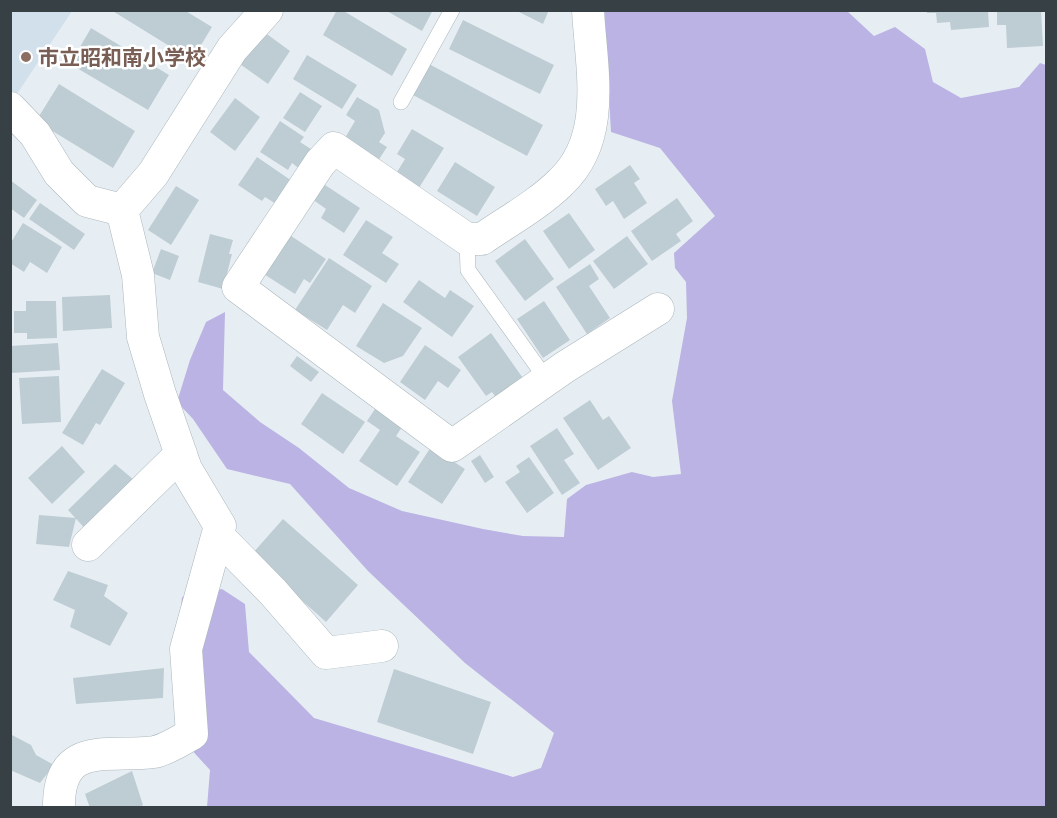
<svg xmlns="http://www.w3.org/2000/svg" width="1057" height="818" font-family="Poppins,'Noto Sans JP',sans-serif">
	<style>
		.education { fill: #d2e0eb }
		.green { fill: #bab3e4 }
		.building { fill: #bdcdd3 }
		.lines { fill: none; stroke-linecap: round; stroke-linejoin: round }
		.service-casing { stroke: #abb7bd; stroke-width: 16 }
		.minor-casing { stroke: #abb7bd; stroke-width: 33 }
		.service { stroke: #fff; stroke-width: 15 }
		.minor { stroke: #fff; stroke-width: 32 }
		.education-dot { fill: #8d6e63; stroke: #fff; stroke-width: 2 }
		.labels { text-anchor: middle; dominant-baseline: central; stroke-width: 5; stroke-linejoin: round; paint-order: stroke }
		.education-label { font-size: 21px; font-weight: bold; fill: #785e54; stroke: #fff; text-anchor: start }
	</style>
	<rect width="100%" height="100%" fill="#e7eef3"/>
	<path class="education" d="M11,11h61l-61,92z"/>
	<path class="green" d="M604,11h243l27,25 21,-9 30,22 8,33 28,16 58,-11 21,-24 6,2v742h-839l3,-37 -33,-36v-84l5,-53 40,-8 23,15 4,48 65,66 199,59 28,-9 13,-35 -89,-70 -97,-92 -78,-87 -63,-15 -34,-50 -16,-17 13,-42 16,-38 19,-10 -2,78 37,32 39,26 50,40 53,23 81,18 40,7 41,1 3,-38 19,-14 46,-13 21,5 28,-3 -9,-73 15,-83 -1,-36 -11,-14 -1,-15 41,-37 -55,-68 -49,-16z"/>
	<path class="building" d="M111,10h73l28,17 -20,33z
		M337,10h5l65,39 -15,27 -69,-41z
		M385,10h48l-11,21z
		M515,10h34l-6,14z
		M927,10h61l1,17 -38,3 -1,-8 -13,1 -1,-10h-9z
		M997,10h44l2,36 -36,2 -1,-23h-9z
		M463,20l91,45 -14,29 -91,-45z
		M91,28l78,47 -21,35 -78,-46z
		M260,29l30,22 -22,33 -31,-22z
		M307,55l50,30 -15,24 -49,-30z
		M429,64l114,61 -16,31 -114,-61z
		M59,84l76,47 -22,37 -77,-47z
		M300,92l22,14 -17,26 -22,-14z
		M357,97l22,13 6,23 -6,9 8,5 -11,17 -34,-21 13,-22 -9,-6z
		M235,98l25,19 -25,34 -25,-19z
		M280,121l24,16 -4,5 14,9 -13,19 -9,-7 -4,7 -28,-18z
		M412,129l32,19 -27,43 -23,-14 11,-18 -8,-5z
		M257,157l35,24 -16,23 -11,-7 -3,4 -24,-16z
		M455,162l40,25 -18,29 -40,-25z
		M630,165l10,14 -6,4 13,20 -23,16 -11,-18 -7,5 -11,-17z
		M10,180l27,20 -13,18 -14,-10z
		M322,183l38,25 -16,25 -23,-15 5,-9 -14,-10z
		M176,186l23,14 -28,45 -23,-15z
		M677,198l16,23 -17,13 5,7 -29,20 -21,-30z
		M40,203l45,31 -11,16 -45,-31z
		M569,213l26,37 -26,19 -26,-38z
		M366,220l27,17 -11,16 17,11 -13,19 -43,-28z
		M23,223l39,24 -15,26 -17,-11 -6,10 -14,-9v-19z
		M285,232l41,27 -16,24 -6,-4 -9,15 -42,-27z
		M210,234l23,6 -4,14h3l-9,35 -25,-7z
		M627,236l21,28 -34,25 -21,-28z
		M525,239l29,40 -29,22 -30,-40z
		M161,249l18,7 -9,24 -18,-7z
		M329,258l43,28 -17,27 -12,-8 -16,25 -32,-20z
		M590,264l9,15 -10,7 21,32 -23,16 -31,-47z
		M419,280l26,18 5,-8 24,16 -22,31 -49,-35z
		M110,295l2,33 -49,3 -1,-34z
		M26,301h30l1,37 -30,1v-6h-13v-22h12z
		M544,301l26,39 -27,18 -26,-39z
		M383,303l39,25 -19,28 -19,7 -28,-17z
		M491,333l34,48 -27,19 -6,-8 -6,4 -28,-39z
		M58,343l2,27 -49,3 -1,-27z
		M425,345l36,25 -13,18 -10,-7 -13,19 -25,-18z
		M297,356l22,16 -8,10 -21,-16z
		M102,369l23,14 -25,42 -4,-2 -13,22 -21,-12z
		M59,376l2,46 -39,2 -3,-46z
		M322,393l43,29 -22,32 -42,-30z
		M590,400l13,20 6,-4 22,32 -33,22 -35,-52z
		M377,406l27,18 -8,12 24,16 -23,34 -38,-25 21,-31 -13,-9z
		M557,428l17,26 -10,6 16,23 -18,12 -32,-49z
		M62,446l23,26 -33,32 -24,-26z
		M431,447l34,22 -23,35 -34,-22z
		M480,455l14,22 -9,6 -14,-22z
		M529,457l25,36 -27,20 -22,-31 15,-10 -4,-6z
		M115,464l25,21 -50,49 -22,-24z
		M39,515l37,3 -7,29 -33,-3z
		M283,519l75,66 -32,37 -75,-67z
		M68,571l40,14 -4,11 24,17 -18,33 -40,-19 5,-17 -22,-10z
		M164,668l-1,30 -87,6 -3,-26z
		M394,669l97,33 -18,52 -96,-32z
		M10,734l21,11 5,10 18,10 -14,18 -30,-13z
		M132,771l11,34 -5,3h-48l-5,-14z"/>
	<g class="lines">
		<g class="service-casing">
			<path id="service" d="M401,102l51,-92
				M467,239l1,31 79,110"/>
		</g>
		<g class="minor-casing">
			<path id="minor" d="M588,10c3,58 20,128 -27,172 -22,22 -53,39 -79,57h-15l-133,-91 -14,15 -82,124 214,159 113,-79 93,-58
				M10,108l25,26 24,39 28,28 35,9 31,-36 79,-125 35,-39
				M218,536l55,56 53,61 56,-7
				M88,545l93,-91
				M59,808c-1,-69 49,-50 95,-56 12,-2 27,-12 38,-18l-6,-85 34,-123 -34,-57 -26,-75 -17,-57 -5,-62 -16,-65"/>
		</g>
		<use href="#service" class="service"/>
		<use href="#minor" class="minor"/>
	</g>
	<circle class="education-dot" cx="26" cy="57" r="6"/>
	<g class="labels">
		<g class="education-label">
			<text x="38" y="57">市立昭和南小学校</text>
		</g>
	</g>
	<rect width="1057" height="818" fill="none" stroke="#374145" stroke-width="24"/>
</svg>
